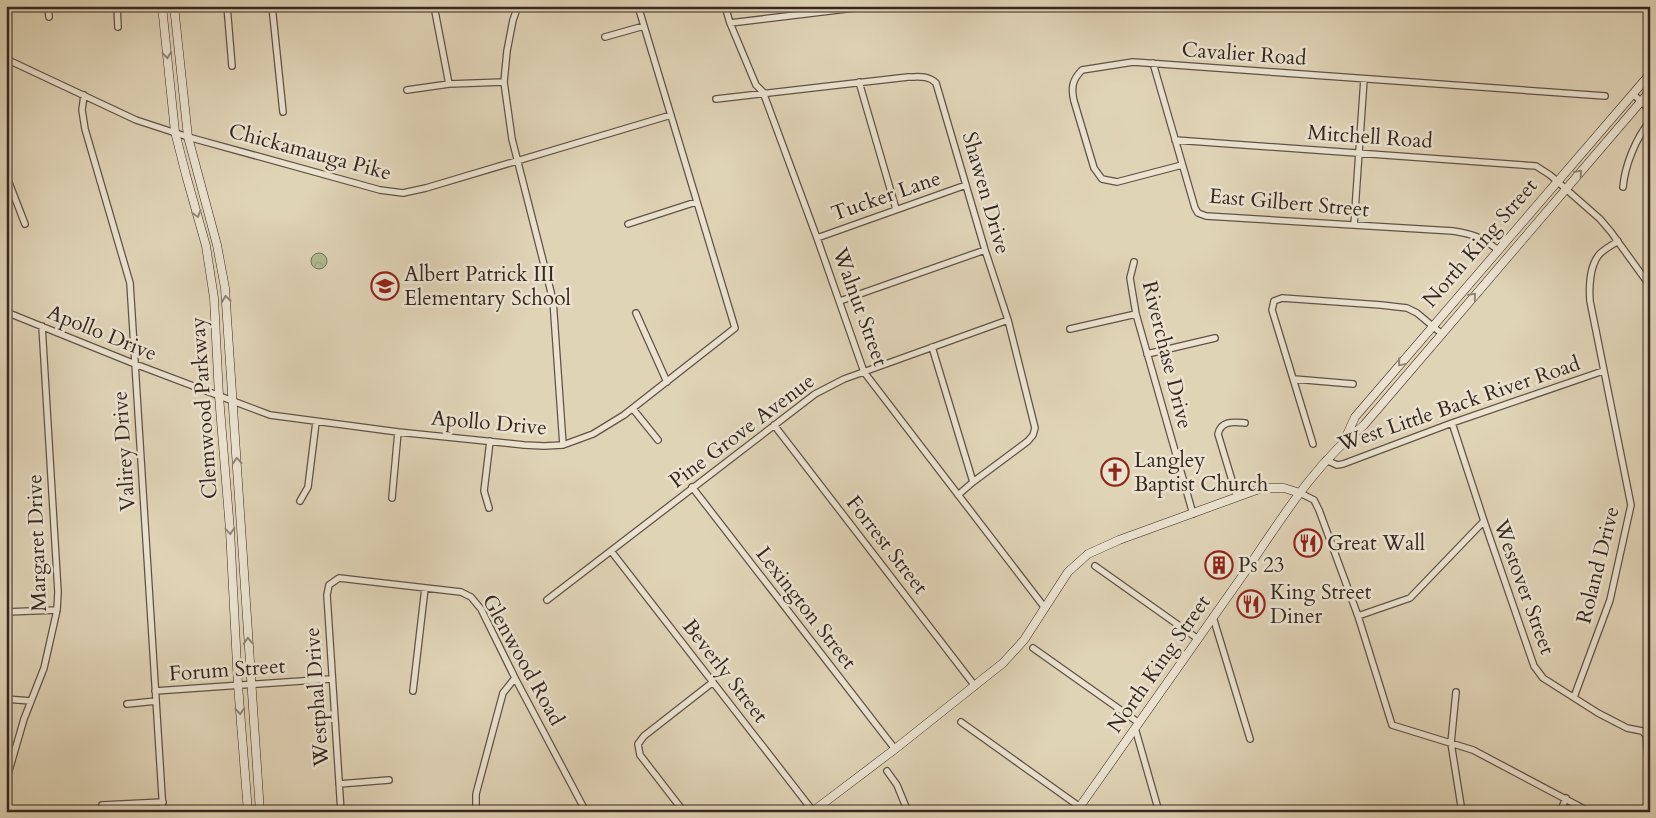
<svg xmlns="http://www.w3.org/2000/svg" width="1656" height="818" font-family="Cardo,serif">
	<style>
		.park { fill: url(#park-crowns); stroke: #737258 }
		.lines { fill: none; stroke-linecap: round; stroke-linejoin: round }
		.street-casing { stroke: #605246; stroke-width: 8 }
		.secondary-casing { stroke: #362720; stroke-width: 9 }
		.street { stroke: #ebe3d0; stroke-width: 5.5 }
		.secondary { stroke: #ebe3d0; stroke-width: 8 }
		.oneway { stroke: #908578 }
		.labels { text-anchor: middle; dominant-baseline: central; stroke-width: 5; stroke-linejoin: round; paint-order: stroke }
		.street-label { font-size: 21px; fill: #362720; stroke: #ebe3d0 }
		.poi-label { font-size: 21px; fill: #362720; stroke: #ebe3d0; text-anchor: start }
	</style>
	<defs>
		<pattern id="park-crowns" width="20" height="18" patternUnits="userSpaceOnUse" patternTransform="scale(1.25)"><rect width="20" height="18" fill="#b0bd90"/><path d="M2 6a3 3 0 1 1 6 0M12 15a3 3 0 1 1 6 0" fill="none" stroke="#98a27c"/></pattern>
	</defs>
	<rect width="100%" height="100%" fill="#e0d4b7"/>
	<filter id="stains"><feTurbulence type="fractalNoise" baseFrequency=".004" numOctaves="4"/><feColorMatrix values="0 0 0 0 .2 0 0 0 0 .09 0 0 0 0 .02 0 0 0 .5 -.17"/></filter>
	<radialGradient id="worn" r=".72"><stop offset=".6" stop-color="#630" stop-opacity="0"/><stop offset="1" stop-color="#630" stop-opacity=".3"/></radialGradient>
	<path class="park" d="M311 261a8 8 0 1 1 16 0a8 8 0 1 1-16 0Z"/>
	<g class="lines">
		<g class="street-casing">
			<path id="street" d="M48,6l1,11
				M117,6l1,21
				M227,6l5,60
				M272,6l11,106
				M434,6l15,78
				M518,6l-5,14 -6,31 -3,31 8,57 41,161 10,145
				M725,6l5,17 26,62 7,7 54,146 47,134 181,236
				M730,23l141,-17
				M605,37l39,-11
				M6,59l130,61 52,17 192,53 23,3 23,-5 245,-73
				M1153,63l42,145 3,5 8,3 247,15c19,3 29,6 45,19
				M859,82l37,127
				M407,90l42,-6 55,-2
				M1633,94l17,16
				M84,95l-2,15 3,19 45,154 33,529
				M716,99l192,-22c11,0 20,-2 28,6l49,167 23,70 27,108 -2,7 -5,6 -55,41 -15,13
				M1175,140l361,26 14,9 50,44 11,13 39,54
				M1182,165l-65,17 -15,-3 -8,-11 -20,-67c-3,-13 -2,-21 8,-31l51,-8 472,34
				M6,175l19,49
				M1623,187c2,-22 13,-49 27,-66
				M628,224l68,-22
				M1354,225l10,-146
				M817,238l149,-53
				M1134,262l-4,16 6,36 57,200
				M840,301l145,-51
				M6,312l129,52 135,51 128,17 126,13 20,1 19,-1 30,-11 31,-19 111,-87 -97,-322
				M636,313l31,69
				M1070,329l66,-15
				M932,347l41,135
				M1147,354l68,-16
				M1294,379l59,5
				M633,409l25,31
				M1452,423l32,98 50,145 9,12 55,35 29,15 15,3 4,4 4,45 -2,32
				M774,425l201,261
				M1313,444l-41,-134 2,-9 8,-3 99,7 26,3 10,5 25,21
				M1326,460l11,5 6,-1 109,-41 151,-52
				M692,487l203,262
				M1300,493l14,7 5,10 39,106 34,109 81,25 117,62
				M1237,497l-19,-63c3,-14 16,-12 27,-11
				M392,498l6,-66
				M300,501l8,-14 8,-65
				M489,508l-5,-17 6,-50
				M611,551l202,260
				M1095,566l103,73
				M547,600l268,-206 29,-15 164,-59
				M6,612l51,-2
				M1358,616l52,-18 74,-77
				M1213,617l37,122
				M1033,648l106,75
				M155,691l176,-12
				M413,691l12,-103
				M1456,692l-5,51 11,69
				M1574,697l36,-97 21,-95 -41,-204c-1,-14 0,-34 8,-45 4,-6 13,-10 20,-15
				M6,699l25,2
				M127,704l29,-3
				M961,722l119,85
				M1135,728l24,84
				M887,771l10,14 11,27
				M6,781l18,-62 20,-51 13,-58 1,-18 -16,-266
				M339,784l50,-4
				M102,805l61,-3
				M341,812l-14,-217 2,-10 10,-7 122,14 10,5 10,12 34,69 71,134
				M476,812v-18l27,-101 12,-15
				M684,812l-44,-57 -2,-11 6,-8 69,-54
				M1560,812l6,-14"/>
		</g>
		<g class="secondary-casing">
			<path id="secondary" d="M162,6l13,126 11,43 20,71 8,52 5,98 11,134 8,155 10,127
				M174,6l14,131 29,108 8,43 35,524
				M1345,439l10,-22 295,-343
				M812,812l83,-63 108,-86 21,-23 44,-68 20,-18 31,-14 143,-52h22l16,5
				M1076,812c56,-79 111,-158 167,-237 36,-52 70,-110 121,-150l286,-334"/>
		</g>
		<use href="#street" class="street"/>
		<use href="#secondary" class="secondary"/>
	</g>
	<defs><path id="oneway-chevron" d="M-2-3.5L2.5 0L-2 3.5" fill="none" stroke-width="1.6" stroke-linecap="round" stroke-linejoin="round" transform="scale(1.25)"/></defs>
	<g class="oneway">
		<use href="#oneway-chevron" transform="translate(167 55) rotate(84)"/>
		<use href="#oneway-chevron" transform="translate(1579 173) rotate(-49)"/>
		<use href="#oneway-chevron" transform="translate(197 214) rotate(74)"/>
		<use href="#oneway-chevron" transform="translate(1473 296) rotate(-49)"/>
		<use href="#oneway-chevron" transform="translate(226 299) rotate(-96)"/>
		<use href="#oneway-chevron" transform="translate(1401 363) rotate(130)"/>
		<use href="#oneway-chevron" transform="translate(237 461) rotate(-94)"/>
		<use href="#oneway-chevron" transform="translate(230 531) rotate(86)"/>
		<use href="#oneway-chevron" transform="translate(248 641) rotate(-93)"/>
		<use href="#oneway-chevron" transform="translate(240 711) rotate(86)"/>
	</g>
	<defs>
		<g id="school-ring" transform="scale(1.4375)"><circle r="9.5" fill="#ebe3d0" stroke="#8f2418" stroke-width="1.5"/><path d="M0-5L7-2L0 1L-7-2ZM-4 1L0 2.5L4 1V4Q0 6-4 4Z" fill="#8f2418"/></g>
		<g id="church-ring" transform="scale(1.4375)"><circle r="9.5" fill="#ebe3d0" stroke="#8f2418" stroke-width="1.5"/><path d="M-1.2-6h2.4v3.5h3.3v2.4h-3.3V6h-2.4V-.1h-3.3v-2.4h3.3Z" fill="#8f2418"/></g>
		<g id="restaurant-ring" transform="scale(1.4375)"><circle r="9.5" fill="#ebe3d0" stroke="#8f2418" stroke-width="1.5"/><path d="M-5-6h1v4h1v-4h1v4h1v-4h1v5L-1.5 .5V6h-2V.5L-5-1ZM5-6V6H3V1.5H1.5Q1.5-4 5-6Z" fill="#8f2418"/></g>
		<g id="building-ring" transform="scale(1.4375)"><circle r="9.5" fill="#ebe3d0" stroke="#8f2418" stroke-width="1.5"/><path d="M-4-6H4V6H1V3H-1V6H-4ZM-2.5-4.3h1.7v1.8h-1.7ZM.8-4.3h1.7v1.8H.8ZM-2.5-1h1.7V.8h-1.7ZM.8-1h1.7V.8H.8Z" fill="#8f2418"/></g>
	</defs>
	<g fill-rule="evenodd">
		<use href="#school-ring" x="385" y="286"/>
		<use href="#church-ring" x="1115" y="472"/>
		<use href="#restaurant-ring" x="1308" y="543"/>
		<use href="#building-ring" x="1219" y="565"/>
		<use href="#restaurant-ring" x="1251" y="604"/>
	</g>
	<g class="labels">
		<g class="street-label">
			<text transform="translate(1244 54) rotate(4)">Cavalier Road</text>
			<text transform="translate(1370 137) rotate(4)">Mitchell Road</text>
			<text transform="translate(310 152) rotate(15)">Chickamauga Pike</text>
			<text transform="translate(986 193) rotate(74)">Shawen Drive</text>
			<text transform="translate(886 196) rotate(-19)">Tucker Lane</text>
			<text transform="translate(1289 203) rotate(5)">East Gilbert Street</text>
			<text transform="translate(1480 243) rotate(-49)">North King Street</text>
			<text transform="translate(860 307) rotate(70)">Walnut Street</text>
			<text transform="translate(102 333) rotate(22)">Apollo Drive</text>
			<text transform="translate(1167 355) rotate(76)">Riverchase Drive</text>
			<text transform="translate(1459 404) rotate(-19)">West Little Back River Road</text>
			<text transform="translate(204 408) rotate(-94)">Clemwood Parkway</text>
			<text transform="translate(489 423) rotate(5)">Apollo Drive</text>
			<text transform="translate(742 431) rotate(-37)">Pine Grove Avenue</text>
			<text transform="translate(124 451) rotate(-94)">Valirey Drive</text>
			<text transform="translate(37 543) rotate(-92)">Margaret Drive</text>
			<text transform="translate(887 545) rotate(52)">Forrest Street</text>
			<text transform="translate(1598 565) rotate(-76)">Roland Drive</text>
			<text transform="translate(1524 587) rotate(70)">Westover Street</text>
			<text transform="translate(806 608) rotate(52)">Lexington Street</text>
			<text transform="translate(523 660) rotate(61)">Glenwood Road</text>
			<text transform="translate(1159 664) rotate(-55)">North King Street</text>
			<text transform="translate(227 670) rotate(-4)">Forum Street</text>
			<text transform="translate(725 671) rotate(52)">Beverly Street</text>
			<text transform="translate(317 697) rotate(-94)">Westphal Drive</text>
		</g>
		<g class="poi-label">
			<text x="404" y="274">Albert Patrick III<tspan x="404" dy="24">Elementary School</tspan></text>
			<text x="1134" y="460">Langley<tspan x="1134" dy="24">Baptist Church</tspan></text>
			<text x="1327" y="543">Great Wall</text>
			<text x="1238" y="565">Ps 23</text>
			<text x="1270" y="592">King Street<tspan x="1270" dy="24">Diner</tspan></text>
		</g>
	</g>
	<rect width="1656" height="818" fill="none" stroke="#e0d4b7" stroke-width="25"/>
	<rect x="8" y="8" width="1641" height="803" fill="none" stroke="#362720" stroke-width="2.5"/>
	<rect x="12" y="12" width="1631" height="793" fill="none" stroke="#362720"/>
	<rect width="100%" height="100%" filter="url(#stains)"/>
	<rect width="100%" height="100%" fill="url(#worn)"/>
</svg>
